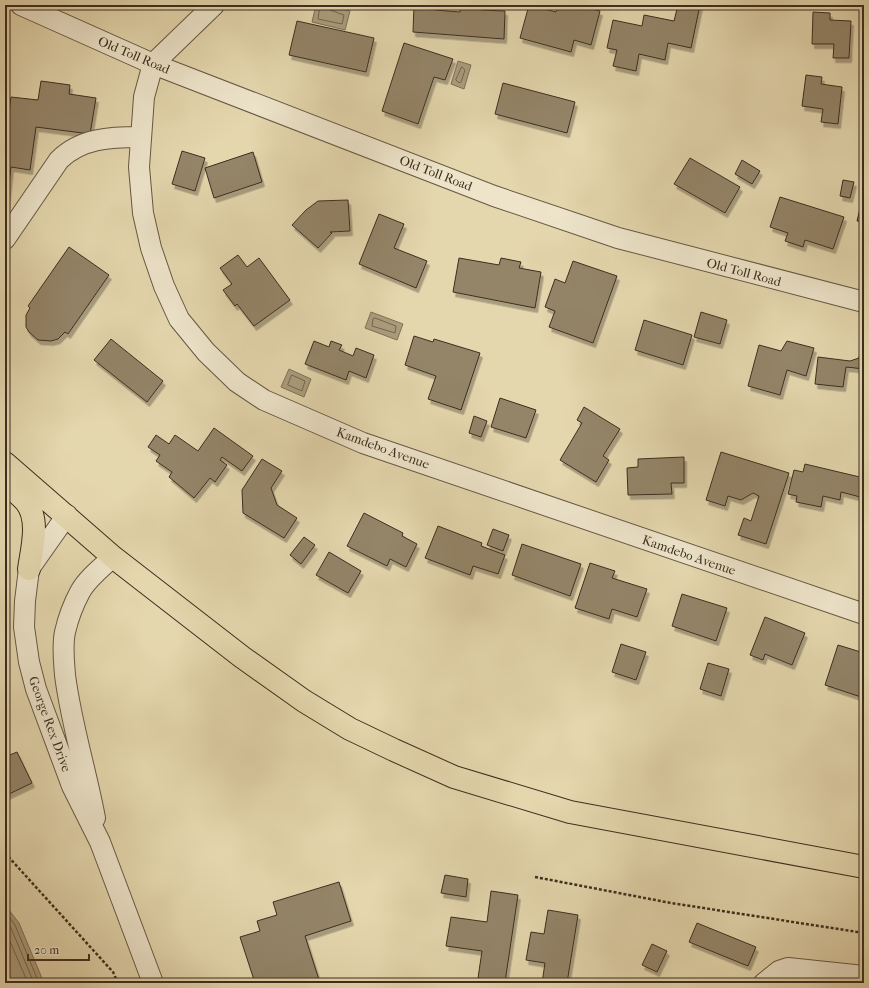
<svg xmlns="http://www.w3.org/2000/svg" width="869" height="988" font-family="'IM FELL French Canon',serif">
	<style>
		.water { fill: #ab9d7d; stroke: #7f7157 }
		.lines { fill: none; stroke-linecap: round; stroke-linejoin: round }
		.shore { stroke: #74664e; stroke-width: 1 }
		.building { fill: #948569; stroke: #3d2e1f; filter: url(#shadow) }
		.minor-casing { stroke: #675842; stroke-width: 22 }
		.highway-casing { stroke: #3d2e1f; stroke-width: 24 }
		.path { stroke: #3d2e1f; stroke-width: 2.5; stroke-dasharray: 3 2; stroke-linecap: butt }
		.minor { stroke: #ede4ca; stroke-width: 20 }
		.highway { stroke: #e4d6ad; stroke-width: 22 }
		.labels { text-anchor: middle; dominant-baseline: central; stroke-width: 3; stroke-linejoin: round; paint-order: stroke }
		.street-label { font-size: 13px; fill: #3d2e1f; stroke: #ede4ca }
	</style>
	<defs>
		<filter id="shadow"><feDropShadow dx="2.5" dy="4.5" stdDeviation="0" flood-color="#0004"/></filter>
	</defs>
	<rect width="100%" height="100%" fill="#e4d6ad"/>
	<filter id="stains"><feTurbulence type="fractalNoise" baseFrequency=".005" numOctaves="4"/><feColorMatrix values="0 0 0 0 .2 0 0 0 0 .09 0 0 0 0 .02 0 0 0 .5 -.17"/></filter>
	<radialGradient id="worn" r=".72"><stop offset=".6" stop-color="#630" stop-opacity="0"/><stop offset="1" stop-color="#630" stop-opacity=".3"/></radialGradient>
	<path class="water" d="M316,5h8l26,6 -5,19 -33,-8z
		M458,61l13,4 -7,24 -13,-5z
		M371,312l32,12 -6,16 -32,-12z
		M289,369l22,10 -7,18 -23,-10z
		M5,905l14,18 25,60h-39z"/>
	<g class="lines">
		<path class="shore" d="M320,5l-2,14 24,5 2,-9 -14,-5 -2,-5
			M462,67l3,3 -4,12 -2,1 -3,-3z
			M375,318l21,8 -1,7 -23,-7 1,-7z
			M292,375l13,6 -3,10 -14,-6z
			M5,911l10,14 24,58
			M5,920l6,8 23,55
			M5,930l23,53"/>
	</g>
	<path class="building" d="M414,5h21v5l25,2v-7h21v5l24,1 -1,28 -91,-7z
		M529,5l27,7 2,-7h19l23,6 -9,34 -17,-5 -3,12 -51,-14z
		M678,5h22l-9,43 -23,-5 -3,17 -26,-6 -3,17 -23,-5 4,-16 -10,-2 6,-28 29,6 2,-11 30,6z
		M813,12l17,1v7l21,1 -2,37h-16l1,-14h-22z
		M297,21l77,17 -8,34 -77,-17z
		M404,43l49,16 -8,21 -11,-3 -16,47 -36,-13z
		M806,75l16,2 -1,7 21,3 -4,37 -17,-2 2,-13 -21,-3z
		M41,81l29,4 -1,9 27,4 -6,36 -54,-7 -6,43 -19,-3 -4,36h-2v-79l2,1 4,-28 27,3z
		M503,83l72,19 -8,31 -72,-19z
		M864,87v28h-4z
		M182,151l23,7 -10,33 -23,-7z
		M253,152l9,30 -48,16 -9,-30z
		M690,158l50,29 -15,26 -51,-29z
		M742,160l18,11 -8,13 -17,-10z
		M843,180l11,2 -4,16 -10,-2z
		M780,197l64,20 -11,32 -28,-9 -2,7 -18,-6 3,-8 -18,-6z
		M348,200l2,31 -20,1 2,1 -14,15 -26,-23 14,-15 12,-9z
		M862,200h2v22l-7,-1z
		M379,214l25,10 -10,24 33,13 -11,27 -57,-24z
		M69,247l40,28 -41,59 -3,-2 -7,7 -7,2 -13,-1 -9,-8 -3,-5v-12l4,-7 -2,-2z
		M238,255l9,12 12,-9 31,42 -36,26 -17,-22 -2,2 -12,-16 9,-6 -12,-16z
		M459,258l40,7 2,-7 20,4 -2,6 22,4 -6,36 -82,-16z
		M573,261l44,15 -24,67 -44,-16 6,-16 -10,-4 10,-28 10,4z
		M701,312l26,8 -7,24 -26,-7z
		M644,320l48,15 -9,30 -48,-15z
		M414,336l19,6 1,-3 46,14 -19,57 -33,-11 8,-23 -31,-11z
		M111,339l52,42 -16,21 -53,-42z
		M314,341l15,6 2,-6 11,4 -3,5 14,6 3,-8 18,7 -8,23 -17,-7 -3,9 -41,-16z
		M787,341l27,7 -8,28 -19,-6 -7,25 -32,-9 11,-41 22,6z
		M861,345l3,1v23l-18,-2 -3,20 -28,-3 3,-27 32,4 9,-3z
		M500,398l36,12 -10,28 -35,-11z
		M584,407l36,22 -17,27 6,4 -13,22 -36,-22 22,-37 -5,-3z
		M474,416l13,5 -6,16 -12,-4z
		M214,428l39,28 -11,15 -20,-14 -2,3 7,5 -12,17 -5,-4 -16,20 -25,-21 3,-5 -16,-11 4,-6 -12,-8 8,-12 13,9 6,-9 23,16z
		M721,452l68,21 -23,71 -28,-9 6,-17 7,3 8,-25 -6,-3 -12,7 -13,-4 -3,10 -19,-6z
		M684,457v26h-13l1,11 -44,1 -1,-27 11,-1v-8z
		M262,459l20,12 -11,17 6,17 20,13 -13,20 -41,-25 -1,-23z
		M805,464l59,14v20l-23,-6 -1,8 -17,-4 -2,11 -25,-5 1,-6 -9,-2 6,-24 9,2z
		M364,513l39,20 -1,3 15,8 -11,23 -16,-8 -3,7 -40,-20z
		M438,526l44,17 -1,3 24,9 -7,19 -25,-8 -3,9 -45,-17z
		M493,529l16,6 -6,16 -16,-6z
		M304,537l11,8 -14,19 -11,-9z
		M522,544l59,20 -11,32 -58,-21z
		M329,552l32,19 -13,22 -32,-18z
		M590,563l25,8 -3,7 35,11 -10,28 -25,-8 -3,10 -34,-11z
		M682,594l45,14 -11,33 -44,-15z
		M765,617l40,16 -13,32 -27,-11 -2,6 -13,-5z
		M621,644l25,8 -10,28 -24,-8z
		M838,645l26,8v45l-39,-13z
		M708,663l21,6 -8,27 -21,-7z
		M17,752l15,31 -25,12 -2,-4v-34z
		M445,875l23,4 -2,18 -25,-4z
		M339,882l12,39 -46,15 15,47h-65l-15,-46 20,-6 -3,-10 20,-6 -4,-13z
		M491,891l27,4 -13,87 -27,-4 4,-27 -36,-5 5,-29 36,5z
		M548,910l30,5 -11,68h-25l3,-20 -19,-3 5,-28 13,2z
		M697,923l59,24 -8,19 -59,-24z
		M652,944l15,7 -10,21 -15,-7z"/>
	<g class="lines">
		<g class="minor-casing">
			<path id="minor" d="M21,5l132,59 341,132 124,42 246,64
				M214,5l-61,59 -9,33 -5,70 4,46 8,35 13,38 15,33 27,33 31,30 27,18 99,43 501,171
				M5,239l54,-79c22,-22 52,-23 81,-23
				M67,515l-38,54 -4,32 -1,26 5,35 7,27 36,97 28,56 53,141
				M95,818c-9,-48 -24,-95 -30,-143 -1,-14 -3,-29 0,-43 3,-13 8,-27 15,-40 7,-13 21,-24 33,-35
				M764,983l15,-12 9,-3 76,8"/>
		</g>
		<g class="highway-casing">
			<path id="highway" d="M5,463l108,94 129,100 62,44 46,28 44,21 60,27 116,35 294,55
				M5,483c7,6 15,12 21,19 14,18 6,46 3,67"/>
		</g>
		<path class="path" d="M5,853l108,119 5,11
			M535,877l136,26 193,30"/>
		<use href="#minor" class="minor"/>
		<use href="#highway" class="highway"/>
	</g>
	<g class="labels">
		<g class="street-label">
			<text transform="translate(134 55) rotate(23)">Old Toll Road</text>
			<text transform="translate(436 173) rotate(21)">Old Toll Road</text>
			<text transform="translate(744 272) rotate(15)">Old Toll Road</text>
			<text transform="translate(383 448) rotate(20)">Kamdebo Avenue</text>
			<text transform="translate(689 555) rotate(19)">Kamdebo Avenue</text>
			<text transform="translate(50 724) rotate(70)">George Rex Drive</text>
		</g>
	</g>
	<rect width="869" height="988" fill="none" stroke="#e4d6ad" stroke-width="20"/>
	<rect x="6" y="6" width="857" height="976" fill="none" stroke="#3d2e1f" stroke-width="2"/>
	<rect x="10" y="10" width="849" height="968" fill="none" stroke="#3d2e1f"/>
	<path d="M28 954v6h61v-6" fill="none" stroke="#3d2e1f" stroke-width="2"/>
	<text x="34" y="954" font-size="12" fill="#3d2e1f" stroke="#ede4ca" stroke-width="3" paint-order="stroke">20 m</text>
	<rect width="100%" height="100%" filter="url(#stains)"/>
	<rect width="100%" height="100%" fill="url(#worn)"/>
</svg>
